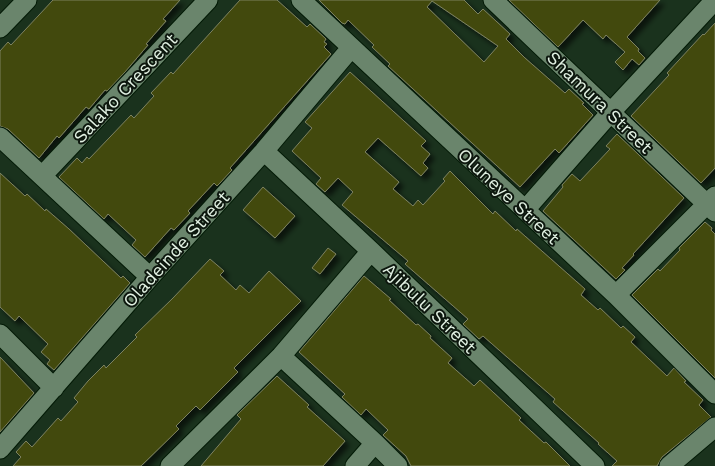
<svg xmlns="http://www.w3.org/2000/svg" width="715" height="466" font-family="'Work Sans',sans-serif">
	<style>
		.building { fill: #43480a; stroke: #7d8261; fill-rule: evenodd; filter: url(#shadow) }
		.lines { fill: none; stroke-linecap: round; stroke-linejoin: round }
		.minor-casing { stroke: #031a06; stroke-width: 21 }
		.minor { stroke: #6a856c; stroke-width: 19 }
		.labels { text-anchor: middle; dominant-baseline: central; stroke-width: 4; stroke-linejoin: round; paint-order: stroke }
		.street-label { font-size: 18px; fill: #e1f0e2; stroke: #0d170e }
	</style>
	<defs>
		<filter id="shadow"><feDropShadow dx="4.5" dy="4.5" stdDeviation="2.5" flood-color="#0009"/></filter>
	</defs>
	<rect width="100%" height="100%" fill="#1a321d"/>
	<path class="building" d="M53,0h127l-17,19 3,2 -20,23 2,1 -23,27 -18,19 -2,-1 -16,19 -3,-2 -27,31 -2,-2 -18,22 -31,-29 -8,-3v-75l8,-9 3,3z
		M240,0h37l30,27 3,-3 16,15 -2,3 3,2 -3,3 7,7 -101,114 2,2 -13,14 -2,2 -3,-3 -26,28 2,2 -16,17 -3,-2 -26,29 -13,-12 4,-5 -28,-26 -4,5 -45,-42 18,-19 5,5 5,-6 2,2 42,-44 3,3 20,-22 -3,-3 20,-21 2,2z
		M319,0h145l14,14 5,-5 27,25 -4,5 19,19 40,35 4,-4 15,14 -2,1 11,11 -34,38 -4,-4 -35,38 -132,-121 2,-2 -18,-17 2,-2 -26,-25 -3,4 -3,-1zM432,1l66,45 -14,16 -57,-55z
		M509,0h151l-33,37 12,12 -1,2 7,7 -6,7 -7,-6 -9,11 -8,-8 10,-10 -19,-17 -3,4 -20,-19 -25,27z
		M715,23v145l-14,15 -70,-67 38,-41 -2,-2 36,-39 1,1z
		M350,72l76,69 -5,5 9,8 -7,9 5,5 -7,8 -43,-38 -13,14 34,30 -6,7 20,17 5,-6 5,5 22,-24 -2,-2 7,-8 43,43 2,-3 21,20 1,-2 68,60 -4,6 17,15 2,-2 21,20 2,-2 12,11 -4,5 36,34 7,-8 12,13 -2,1 19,18 -4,5 12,12 -49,40 -5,9h-45l5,-5 -19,-17 1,-1 -46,-41 2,-3 -72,-63 -4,3 -16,-15 5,-5 -63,-55 3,-3 -66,-56 11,-13 -15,-14 -13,14 -9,-8 5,-6 -29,-27 20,-23 -7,-6z
		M617,134l67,64 -51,56 1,1 -12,13 3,2 -9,9 -73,-68 20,-24 -1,-2 10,-11 8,7 30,-32 -4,-3z
		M0,173l25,23 2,-2 18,17 1,-2 23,20 52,49 2,-2 7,7 -76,87 -7,-6 3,-4 -9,-8 7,-8 -29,-28 -4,5 -15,-14z
		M263,187l32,29 -20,22 -32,-28z
		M705,222l7,6 -1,2 4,4v144l-83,-83 26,-26 2,2 20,-21 -1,-2z
		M328,248l8,6 -16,20 -8,-6z
		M210,259l14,12 -4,4 16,15 4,-5 9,8 20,-22 32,30 -67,67 4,4 -38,38 -4,-4 -20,20 3,3 -38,37h-128l8,-9 -5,-5 10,-11 6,6 26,-29 3,3 17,-19 -4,-4 14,-17 16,-16 2,3 31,-31 -2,-2 38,-37z
		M364,276l27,23 -2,1 27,25 2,-1 13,12 -1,2 22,20 -4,5 26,23 6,-6 41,38 -2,2 25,23 2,-1 24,24h-159l-5,-10 -23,-21 5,-5 -22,-21 -5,6 -19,-18 3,-3 -46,-42z
		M0,357l34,36 -34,39z
		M277,376l32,29 -2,2 38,34 -22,25h-122l40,-47 -4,-4z"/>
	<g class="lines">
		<g class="minor-casing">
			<path id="minor" d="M301,0l315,295 99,99
				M493,0l222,212
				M0,28l27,-28
				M0,137l150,140
				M264,151l107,100 224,215
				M42,176l166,-176
				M525,210l86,-98 104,-112
				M616,295l99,-99
				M0,334l54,54
				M281,356l94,87 23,23
				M0,449l150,-172 114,-126 87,-103
				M170,466l111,-110 90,-105
				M355,466l20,-23
				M669,466l46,-39"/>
		</g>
		<use href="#minor" class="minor"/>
	</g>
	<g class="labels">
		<g class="street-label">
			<text transform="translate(125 88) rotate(-47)">Salako Crescent</text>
			<text transform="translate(600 102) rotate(44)">Shamura Street</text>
			<text transform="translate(509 196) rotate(43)">Oluneye Street</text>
			<text transform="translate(176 249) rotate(-48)">Oladeinde Street</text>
			<text transform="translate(430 308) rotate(44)">Ajibulu Street</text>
		</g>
	</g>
</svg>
